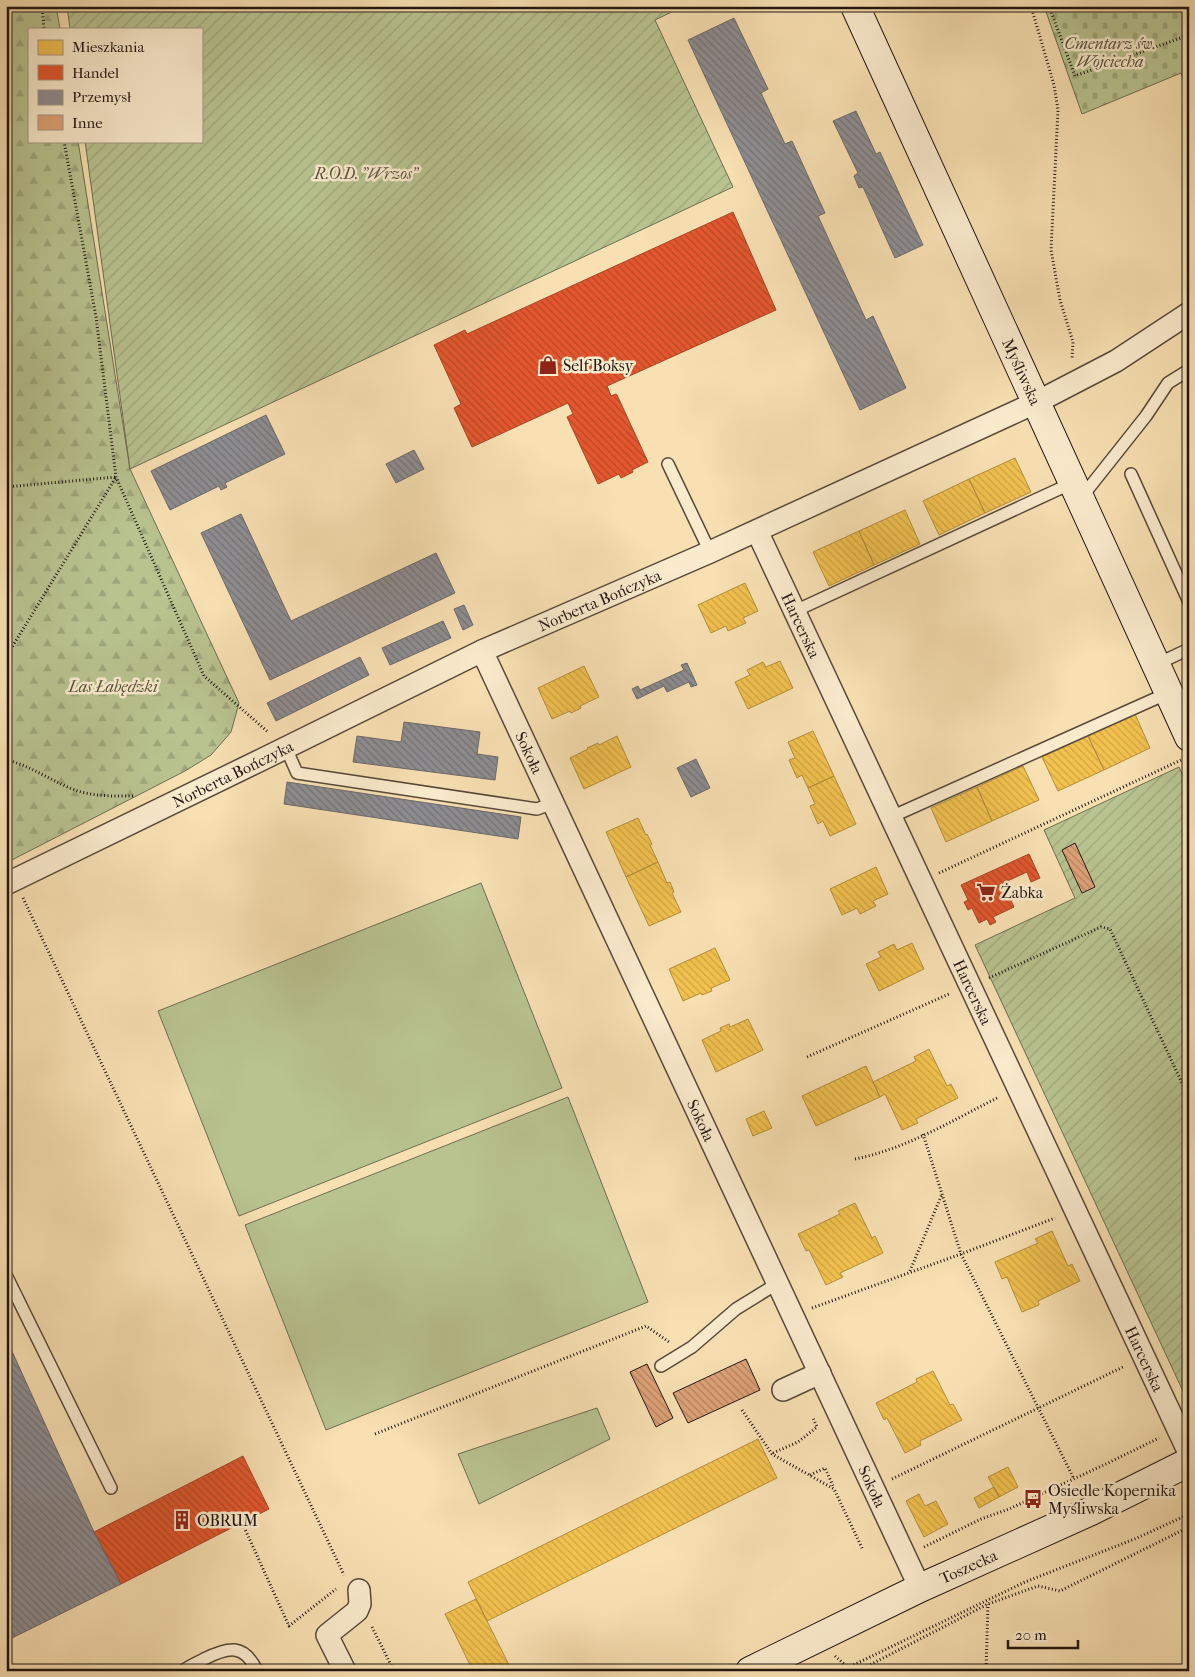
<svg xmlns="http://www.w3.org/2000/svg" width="1195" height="1677" font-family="'IM FELL French Canon',serif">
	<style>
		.green { fill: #b8c390; stroke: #6d6d50 }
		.forest { fill: url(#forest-firs); stroke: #6d6d50 }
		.cemetery { fill: url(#cemetery-stones); stroke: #6d6d50 }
		.garden { fill: url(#garden-furrows); stroke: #6d6d50 }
		.homes { fill: url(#homes-back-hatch); stroke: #b48e3c }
		.shops { fill: url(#shops-back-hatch); stroke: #aa4425 }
		.industry { fill: url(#industry-back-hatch); stroke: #6d6a6b }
		.building { fill: url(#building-back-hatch); stroke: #221711 }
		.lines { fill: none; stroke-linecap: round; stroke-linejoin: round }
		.lane-casing { stroke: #584939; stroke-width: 14 }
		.street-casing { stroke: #584939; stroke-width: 24 }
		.secondary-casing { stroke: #221711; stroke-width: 30 }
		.path { stroke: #221711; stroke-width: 3; stroke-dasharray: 1 2.5; stroke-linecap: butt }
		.lane { stroke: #faebcd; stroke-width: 11 }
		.street { stroke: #faebcd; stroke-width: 21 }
		.secondary { stroke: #faebcd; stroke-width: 28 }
		.labels { text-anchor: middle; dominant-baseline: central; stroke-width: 5; stroke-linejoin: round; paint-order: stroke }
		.park-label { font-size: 16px; font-style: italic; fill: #56533d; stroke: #faebcd }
		.poi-label { font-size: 16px; fill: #221711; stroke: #faebcd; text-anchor: start }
		.street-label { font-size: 16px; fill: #221711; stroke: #faebcd }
	</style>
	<defs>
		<pattern id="forest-firs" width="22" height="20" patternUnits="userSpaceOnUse" patternTransform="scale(1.25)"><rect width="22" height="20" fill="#b8c390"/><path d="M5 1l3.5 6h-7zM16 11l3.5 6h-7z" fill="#9ea77b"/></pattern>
		<pattern id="cemetery-stones" width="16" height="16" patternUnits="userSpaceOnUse" patternTransform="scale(1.25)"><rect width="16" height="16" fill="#b8c390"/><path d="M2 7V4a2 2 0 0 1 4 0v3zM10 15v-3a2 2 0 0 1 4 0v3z" fill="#9ea77b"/></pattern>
		<pattern id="garden-furrows" width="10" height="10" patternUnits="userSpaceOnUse" patternTransform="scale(1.25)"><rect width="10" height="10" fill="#b8c390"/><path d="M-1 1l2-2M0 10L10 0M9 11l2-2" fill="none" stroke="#9ea77b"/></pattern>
		<pattern id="homes-back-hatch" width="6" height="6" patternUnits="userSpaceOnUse" patternTransform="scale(1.25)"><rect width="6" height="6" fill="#f2c14e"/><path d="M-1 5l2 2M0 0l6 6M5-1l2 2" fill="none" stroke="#cfa543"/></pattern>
		<pattern id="shops-back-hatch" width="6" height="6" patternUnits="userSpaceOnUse" patternTransform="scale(1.25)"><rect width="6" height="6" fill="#e4572e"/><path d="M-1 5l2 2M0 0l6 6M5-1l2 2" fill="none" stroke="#b84726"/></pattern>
		<pattern id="industry-back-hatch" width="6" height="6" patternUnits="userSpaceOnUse" patternTransform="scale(1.25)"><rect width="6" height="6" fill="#8d8d92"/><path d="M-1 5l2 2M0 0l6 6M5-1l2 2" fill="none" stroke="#737276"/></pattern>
		<pattern id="building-back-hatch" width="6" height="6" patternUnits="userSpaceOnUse" patternTransform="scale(1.25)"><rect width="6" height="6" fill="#dea277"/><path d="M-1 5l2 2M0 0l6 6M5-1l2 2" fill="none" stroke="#b48360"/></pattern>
	</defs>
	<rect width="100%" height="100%" fill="#f8e0b2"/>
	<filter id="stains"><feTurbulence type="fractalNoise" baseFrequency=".004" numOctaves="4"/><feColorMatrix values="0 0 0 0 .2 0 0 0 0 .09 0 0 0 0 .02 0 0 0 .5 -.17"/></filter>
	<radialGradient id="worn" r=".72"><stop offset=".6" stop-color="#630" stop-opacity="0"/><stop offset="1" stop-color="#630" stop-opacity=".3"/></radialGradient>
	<path class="green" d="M481,883l81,205 -323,128 -81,-205z
		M568,1097l80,205 -322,128 -81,-205z
		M597,1408l13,31 -131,65 -21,-50z"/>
	<path class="forest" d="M6,6h50l4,23h-31v112h49l52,328 109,234 -8,29 -20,23 -26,16 -179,92z"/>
	<path class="cemetery" d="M1044,6h145v89l-8,-22 -99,41z"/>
	<path class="garden" d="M67,6h617l-29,14 78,167 -603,282 -45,-328h116v-112h-131z
		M1179,767l10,22v615l-214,-459 100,-47 -31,-68z"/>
	<path class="homes" d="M1015,458l16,34 -46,21 -16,-34z
		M969,479l16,34 -46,22 -16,-34z
		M905,510l15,34 -46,21 -15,-34z
		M859,531l15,34 -45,21 -16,-34z
		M745,583l13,28 -15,7 3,5 -18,8 -2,-5 -15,7 -13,-28z
		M780,661l13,27 -45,21 -13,-27 15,-7 -3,-5 16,-8 3,5z
		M584,666l15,31 -19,9 1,2 -10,5 -1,-2 -18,8 -14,-31z
		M1135,714l15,34 -46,22 -16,-34z
		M813,731l21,45 -26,12 -6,-13 -5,3 -8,-18 6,-2 -7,-16z
		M617,736l14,31 -47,22 -14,-31 18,-9 -1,-1 11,-5 1,2z
		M1088,736l16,34 -46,21 -16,-34z
		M1023,766l16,34 -47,21 -15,-34z
		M834,776l22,48 -26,12 -7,-15 -5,3 -8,-18 5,-2 -7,-16z
		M977,787l15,34 -46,21 -15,-34z
		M638,818l8,17 1,-1 5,10 -2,1 8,17 -32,15 -20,-45z
		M658,862l9,21 3,-1 4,10 -2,1 9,19 -32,14 -23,-49z
		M876,867l12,27 -15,7 3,5 -16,8 -3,-6 -15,7 -12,-26z
		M912,943l12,26 -45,22 -13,-27 15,-7 -3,-5 16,-8 3,6z
		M715,948l15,32 -19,8 1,3 -10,4 -1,-2 -18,8 -14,-32z
		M748,1019l15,31 -47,22 -14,-32 19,-9 -1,-3 9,-4 1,3z
		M929,1049l18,37 4,-2 7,14 -42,21 2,4 -16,7 -17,-36 -5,3 -7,-15 43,-21 -2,-4z
		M866,1066l14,31 -64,29 -14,-30z
		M764,1111l8,17 -19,8 -7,-17z
		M855,1203l17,35 3,-2 8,17 -43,20 3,4 -17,8 -17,-35 -3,1 -8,-17 42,-20 -2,-3z
		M1052,1231l16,35 4,-2 8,17 -42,20 1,4 -17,7 -15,-35 -5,2 -7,-17 43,-19 -3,-4z
		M933,1371l17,34 3,-1 9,16 -42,21 1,4 -16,8 -18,-35 -3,2 -8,-17 41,-21 -1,-3z
		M758,1439l19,39 -290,143 -19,-39z
		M1008,1467l10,20 -19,10 -11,-20z
		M994,1487l5,10 -20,11 -5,-10z
		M919,1494l6,12 11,-5 12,23 -24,13 -18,-36z
		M476,1599l36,72h-39l-28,-57z"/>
	<path class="shops" d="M733,212l43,98 -169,76 4,10 5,-2 1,1 31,67 -16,8 1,2 -12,6 -2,-4 -21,10 -31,-67 6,-3 -5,-11 -96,44 -18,-39 7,-4 -27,-59 31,-15 2,4z
		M1029,854l11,24 -9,4 -4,-10 -24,11 11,24 -21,10 3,5 -6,3 -3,-6 -8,4 -7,-15 -4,2 -4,-8 4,-2 -7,-15z
		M243,1456l26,53 -148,75 -27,-52z"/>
	<path class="industry" d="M734,18l34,71 -7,4 24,51 7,-3 33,72 -7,3 48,104 7,-4 33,72 -46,22 -172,-370z
		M856,111l20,43 4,-2 43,93 -28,13 -32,-71 -4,1 -5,-12 4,-3 -25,-52z
		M266,415l19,39 -60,29 2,4 -6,3 -2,-4 -49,24 -19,-39z
		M414,450l10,19 -28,14 -10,-19z
		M241,514l50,107 145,-68 19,40 -185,87 -69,-147z
		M464,605l9,20 -10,5 -9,-21z
		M443,621l8,17 -61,27 -8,-17z
		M360,657l9,18 -93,46 -9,-18z
		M687,663l10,22 -6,2 -2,-5 -22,10 -3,-6 -27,13 -5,-10 6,-3 2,4 44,-20 -3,-5z
		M404,722l76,10 -3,22 21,3 -3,23 -142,-18 4,-26 44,6z
		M696,759l14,29 -19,9 -14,-29z
		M287,782l234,35 -3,22 -234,-35z
		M6,1338l88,194 27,52 -115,57z"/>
	<path class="building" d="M1075,843l20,44 -13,6 -20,-43z
		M746,1359l14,31 -72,33 -15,-30z
		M647,1364l26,54 -17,9 -26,-55z"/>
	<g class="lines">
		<g class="lane-casing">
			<path id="lane" d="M668,464l42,88
				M1131,474l58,128
				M1081,498l65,-82 22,-33 21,-13
				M795,611l277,-128
				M1155,665l34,-16
				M286,748l11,25 240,36 16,-6
				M891,817l277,-124
				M6,1275l105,213
				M661,1366l31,-19 44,-38 42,-26
				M183,1671c6,-5 14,-8 21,-12 24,-12 40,-16 53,12"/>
		</g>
		<g class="street-casing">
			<g id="street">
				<path id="s1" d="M757,531l432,922"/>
				<path id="s2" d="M482,651l438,937"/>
				<path id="s3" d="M6,884l257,-125 219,-108 228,-99 327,-150 79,-41 73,-48"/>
				<path d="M783,1390l37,-17"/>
				<path d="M345,1671l-18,-36 30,-24 3,-7 -1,-14"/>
			</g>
		</g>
		<g class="secondary-casing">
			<g id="secondary">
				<path id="s4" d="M855,6l334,731"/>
				<path id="s5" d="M750,1671l170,-83 171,-77 98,-49"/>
			</g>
		</g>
		<path class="path" d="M42,6l2,23
			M1031,6l23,79 4,25 -7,140 9,50 13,42 -1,17
			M1049,6l26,70 114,-41
			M64,141l32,176 20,160 88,199 64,56
			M6,487l110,-10 -110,180
			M6,760c23,5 42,19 64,28 20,9 43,8 64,8
			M939,873l242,-113
			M23,898l321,677
			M989,978l112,-51 9,2 79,169
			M807,1057l142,-63
			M923,1134l38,120 113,225
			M855,1159c51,-10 98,-39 144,-62
			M910,1271l32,-77
			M812,1308l149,-54 94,-36
			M742,1410l30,44 62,35 29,61
			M375,1434l271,-108 23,16
			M773,1453l25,-11 19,-15 -4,-9
			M810,1475l15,-7 9,20
			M892,1479l233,-113
			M244,1527l45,99 47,-37
			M924,1547l57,-28 28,-10 99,-46 51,-25
			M372,1627l22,44
			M835,1656l17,15
			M841,1671l184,-89 112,-44 52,-24
			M858,1671l130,-67 50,-18 22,5 129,-64
			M986,1671l2,-67"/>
		<use href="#lane" class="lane"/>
		<use href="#street" class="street"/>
		<use href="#secondary" class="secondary"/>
	</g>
	<defs>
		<g id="shop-bare" transform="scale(1.5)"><path d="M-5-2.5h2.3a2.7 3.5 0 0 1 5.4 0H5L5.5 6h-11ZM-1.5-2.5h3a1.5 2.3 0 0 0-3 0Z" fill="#8f2418" stroke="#faebcd" stroke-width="2.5" paint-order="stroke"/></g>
		<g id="supermarket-bare" transform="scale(1.5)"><path d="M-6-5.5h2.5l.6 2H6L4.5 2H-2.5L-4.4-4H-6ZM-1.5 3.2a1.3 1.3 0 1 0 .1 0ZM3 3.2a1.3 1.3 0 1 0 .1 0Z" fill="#8f2418" stroke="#faebcd" stroke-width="2.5" paint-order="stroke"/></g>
		<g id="bus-bare" transform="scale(1.5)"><path d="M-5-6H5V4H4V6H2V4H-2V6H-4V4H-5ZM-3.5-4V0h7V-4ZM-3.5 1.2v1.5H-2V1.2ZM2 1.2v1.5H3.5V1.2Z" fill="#8f2418" stroke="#faebcd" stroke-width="2.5" paint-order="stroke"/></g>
		<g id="building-bare" transform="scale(1.5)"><path d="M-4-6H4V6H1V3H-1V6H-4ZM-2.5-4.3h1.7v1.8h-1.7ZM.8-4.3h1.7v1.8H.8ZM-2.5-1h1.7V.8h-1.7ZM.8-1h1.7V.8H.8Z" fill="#8f2418" stroke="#faebcd" stroke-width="2.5" paint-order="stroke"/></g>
	</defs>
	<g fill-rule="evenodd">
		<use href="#shop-bare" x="548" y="365"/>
		<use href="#supermarket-bare" x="986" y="892"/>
		<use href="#bus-bare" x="1033" y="1499"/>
		<use href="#building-bare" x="182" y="1520"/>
	</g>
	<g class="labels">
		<g class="park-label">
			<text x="1110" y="43">Cmentarz św.<tspan x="1110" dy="18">Wojciecha</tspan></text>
			<text x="366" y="173">R.O.D. "Wrzos"</text>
			<text x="113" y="686">Las Łabędzki</text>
		</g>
		<g class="poi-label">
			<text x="563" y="365">Self Boksy</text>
			<text x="1001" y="892">Żabka</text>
			<text x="1048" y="1490">Osiedle Kopernika<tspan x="1048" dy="18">Myśliwska</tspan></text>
			<text x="197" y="1520">OBRUM</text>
		</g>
		<g class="street-label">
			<text stroke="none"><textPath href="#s4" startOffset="402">Myśliwska</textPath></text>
			<text stroke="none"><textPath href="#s3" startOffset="658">Norberta Bończyka</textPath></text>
			<text stroke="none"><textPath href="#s1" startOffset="104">Harcerska</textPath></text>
			<text stroke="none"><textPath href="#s2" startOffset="112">Sokoła</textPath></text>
			<text stroke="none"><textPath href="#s3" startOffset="252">Norberta Bończyka</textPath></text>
			<text stroke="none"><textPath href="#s1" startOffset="509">Harcerska</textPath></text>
			<text stroke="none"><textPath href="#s2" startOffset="518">Sokoła</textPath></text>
			<text stroke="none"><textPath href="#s1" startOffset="914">Harcerska</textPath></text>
			<text stroke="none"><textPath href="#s2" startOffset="922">Sokoła</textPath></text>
			<text stroke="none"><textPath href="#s5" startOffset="242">Toszecka</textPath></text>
		</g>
	</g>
	<rect width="1195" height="1677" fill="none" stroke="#f8e0b2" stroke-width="25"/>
	<rect x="8" y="8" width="1180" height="1662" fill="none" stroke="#221711" stroke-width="2.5"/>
	<rect x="12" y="12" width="1170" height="1652" fill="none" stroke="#221711"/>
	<rect x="28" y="28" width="175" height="115" fill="#faebcd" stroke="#a49682"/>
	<rect x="38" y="40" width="25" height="15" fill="#f2c14e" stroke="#a49682"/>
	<text x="72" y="52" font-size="15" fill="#221711">Mieszkania</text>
	<rect x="38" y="65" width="25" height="15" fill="#e4572e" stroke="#a49682"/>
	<text x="72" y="78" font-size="15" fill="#221711">Handel</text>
	<rect x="38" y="90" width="25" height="15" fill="#8d8d92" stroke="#a49682"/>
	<text x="72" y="102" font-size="15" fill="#221711">Przemysł</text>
	<rect x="38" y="115" width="25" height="15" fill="#dea277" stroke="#a49682"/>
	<text x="72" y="128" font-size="15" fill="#221711">Inne</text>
	<path d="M1008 1640v8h70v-8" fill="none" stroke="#221711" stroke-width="2.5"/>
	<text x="1015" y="1640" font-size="15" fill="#221711" stroke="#faebcd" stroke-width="4" paint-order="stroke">20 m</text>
	<rect width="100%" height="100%" filter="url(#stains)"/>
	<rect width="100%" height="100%" fill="url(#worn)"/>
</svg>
